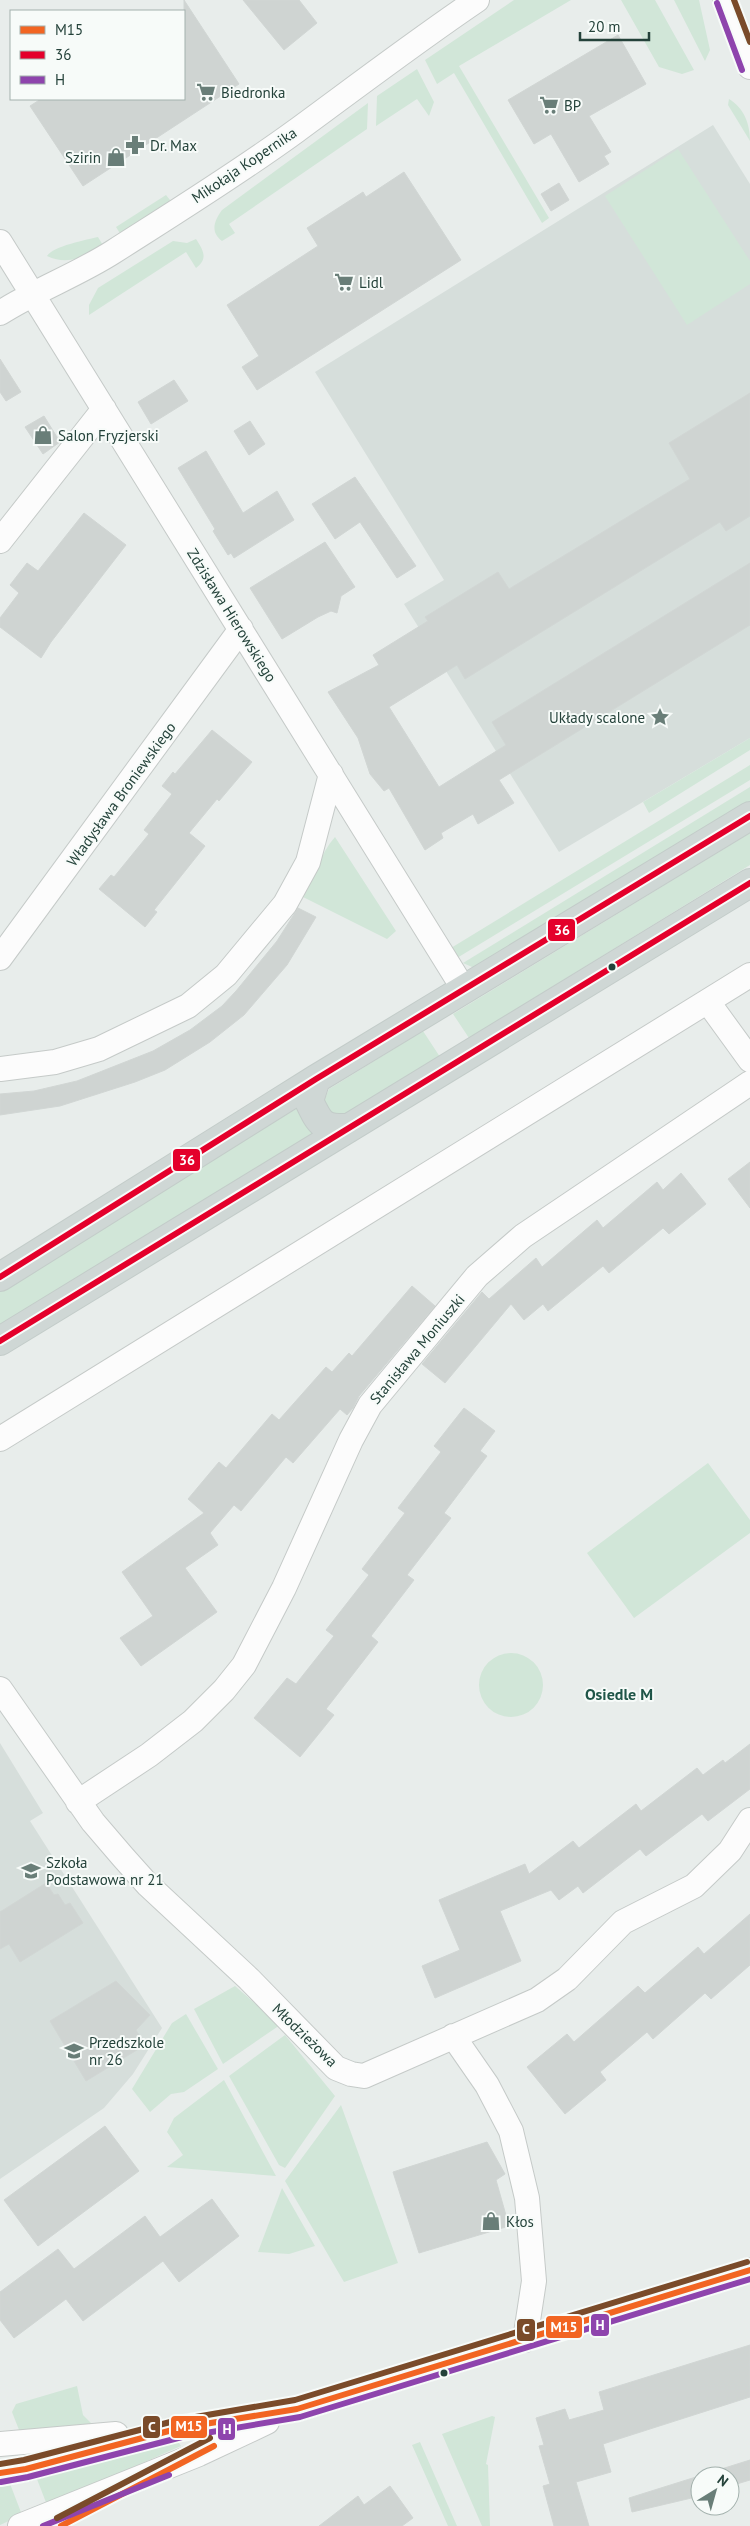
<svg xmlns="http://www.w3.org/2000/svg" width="750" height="2526" font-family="'PT Sans',sans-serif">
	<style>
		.built { fill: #d6dedb }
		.green { fill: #d1e6d8 }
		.building { fill: #cfd4d2; stroke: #d1d6d4 }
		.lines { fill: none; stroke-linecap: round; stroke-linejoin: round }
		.minor-casing { stroke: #c5cac8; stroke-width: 26 }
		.major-casing { stroke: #c3ccc9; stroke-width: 30 }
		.minor { stroke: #fcfcfc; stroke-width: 24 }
		.major { stroke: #cfd7d5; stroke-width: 28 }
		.bus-1-casing { stroke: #f7fbf9; stroke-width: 10 }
		.bus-2-casing { stroke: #f7fbf9; stroke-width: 10 }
		.bus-3-casing { stroke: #f7fbf9; stroke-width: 10 }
		.bus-4-casing { stroke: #f7fbf9; stroke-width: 10 }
		.bus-1 { stroke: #f26522; stroke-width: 6 }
		.bus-2 { stroke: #e4002b; stroke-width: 6 }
		.bus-3 { stroke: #8e44ad; stroke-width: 6 }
		.bus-4 { stroke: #7a4b2a; stroke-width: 6 }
		.bus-dot { fill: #24423a; stroke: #f7fbf9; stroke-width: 2 }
		.labels { text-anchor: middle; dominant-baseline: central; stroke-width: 4; stroke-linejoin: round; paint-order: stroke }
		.poi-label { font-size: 15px; fill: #24423a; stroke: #f7fbf9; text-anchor: start }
		.street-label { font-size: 15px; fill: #24423a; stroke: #f7fbf9 }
		.neighbourhood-label { font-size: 16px; font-weight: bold; fill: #1f5548; stroke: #f7fbf9 }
		.line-badge { stroke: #f7fbf9; stroke-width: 2 }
		.badge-label { font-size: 14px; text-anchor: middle; font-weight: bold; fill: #fff }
	</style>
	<rect width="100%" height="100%" fill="#e8edeb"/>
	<path class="built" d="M713,125l37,59v554l-191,114 -155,-248 40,-24 -129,-208z
		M0,1743l43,70 -13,8 132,207 -29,46 -29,34 -104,71z"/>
	<path class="green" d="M514,0h57l-112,66 90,152 -7,5 -88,-150 -17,11 -12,-24z
		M621,0h34l39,70 -12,4 -23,-7z
		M674,0h25l11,50 -5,11z
		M417,69l17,33 -5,14 -12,-17 -41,27 1,-30z
		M729,99c15,9 21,25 21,42l-22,-36z
		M368,103l-1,26 -138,95 6,9 -13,8c-12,-9 -8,-20 0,-31z
		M678,149l72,112v23l-63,41 -82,-129z
		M166,195l4,5 -3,8 -44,30 -7,-11z
		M98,237l6,10c-20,9 -35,19 -57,9 6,-10 39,-16 51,-19z
		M196,239c8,12 12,20 0,29l-10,-16 -97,63v-10l9,-17 75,-47 14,2z
		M750,738v12l-101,63 -6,-11z
		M750,765v15l-293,178 -6,-10z
		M750,787v15l-265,163 -13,2 -9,-4z
		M750,833v32l-281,173 -16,-24z
		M335,837l61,94 -9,8 -84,-42c12,-19 17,-44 32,-60z
		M423,1031l19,29 -95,56c-13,-1 -17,-2 -23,-15l5,-12z
		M299,1107l16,25 -315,193v-35z
		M708,1463l42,57v13l-116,85 -47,-65z
		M479 1685a32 32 0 1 1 64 0a32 32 0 1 1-64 0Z
		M235,1986l45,39 -57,39 -29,-55z
		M186,2014l32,55 -34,23 -13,2 -21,18 -18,-23 40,-66z
		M285,2035l50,61 -50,72 -6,-3 -50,-89z
		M224,2080l52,96 -109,-9 16,-12 -16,-23 7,-14z
		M341,2105l57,158 -54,19 -59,-101z
		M282,2188l33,58 -26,8 -31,-2z
		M77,2386l6,29 13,13 -75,7 -9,-23 4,-8z
		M492,2416l3,1 -9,47 2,1 2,61h-8l-40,-92z
		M420,2442l37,84h-9l-36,-81z
		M174,2443h5l2,3 -134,59 -12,-31z
		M9,2481l13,34 -22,10v-43z"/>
	<path class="building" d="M184,0l55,84 -156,102 -53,-80 11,-7h143z
		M243,0h56l18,23 -33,27z
		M618,35l28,49 -57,32 22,36 -7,4 5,8 -30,18 -28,-48 -17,10 -26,-44z
		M404,172l57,88 -204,130 -15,-23 17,-11 -32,-51 91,-59 -11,-18 56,-36 3,5z
		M559,183l10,17 -18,11 -10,-17z
		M0,359l21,33 -15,9 -6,-9z
		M174,380l14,21 -37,23 -13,-22z
		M750,393v123l-24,15 -6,-9 -255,157 -8,-14 -68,42 50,80 67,-42 -14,-23 258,-159v62l-251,155 15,23 -36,21 -5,-10 -32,19 2,5 -18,12 -36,-62 -5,3 -14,-17 -12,-36 -30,-46 51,-27 -6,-10 55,-34 -3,-4 73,-45 11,17 181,-110 -21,-36z
		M44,416l16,26 -17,12 -18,-27z
		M250,421l15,23 -16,11 -15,-24z
		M206,451l37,62 34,-22 17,29 -60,38 -3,-5 -3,2 -15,-24 2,-2 -37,-61z
		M355,477l61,89 -19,12 -37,-56 -25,17 -23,-35z
		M84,513l42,32 -75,97 -10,16 -41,-31v-9l19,-25 -9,-8 17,-22 11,8z
		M325,542l30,45 -14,9 -4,17 -6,-2 -13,6 -36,22 -32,-51z
		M212,730l40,32 -33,39 -2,-2 -28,34 16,13 -51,64 3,2 -12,15 -46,-38 12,-14 3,2 35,-43 -5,-4 28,-36 -10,-8 11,-14 2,2z
		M298,908l18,9 -29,48 -43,50 -34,27 -45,28 -30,12 -75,24 -60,9v-21l34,-3 43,-10 76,-30 37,-21 32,-24 14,-15 41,-50z
		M750,1162v46l-22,-29z
		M681,1173l25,31 -37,30 -6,-6 -54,45 -6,-7 -55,45 -5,-7 -19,16 -13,-16 -66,79 -23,-19 60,-72 7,7 47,-41 6,9 55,-47 6,8 54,-46 6,8z
		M412,1286l23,20 -76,90 -6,12 -6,7 -7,-6 -47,54 -7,-6 -45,54 -7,-6 -24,28 8,12 -33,23 32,44 -76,54 -21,-28 33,-22 -31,-44 82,-59 -16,-14 31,-37 7,6 46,-54 7,6 47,-53 6,5 17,-19 3,3z
		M464,1408l31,23 -15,20 7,5 -43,57 7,5 -44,57 7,5 -43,56 7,6 -52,67 8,6 -34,42 -46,-39 33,-40 9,6 38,-48 -8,-6 43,-55 -7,-6 43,-56 -7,-5 43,-56 -7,-6z
		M750,1744v45l-42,32 -6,-7 -56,42 -6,-7 -57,44 -5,-7 -19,14 -8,-10 -51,21 21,50 -86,37 -13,-32 38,-16 -21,-50 86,-36 4,10 44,-33 6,7 57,-44 5,7 56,-43 6,7 20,-15 2,3z
		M46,1883l8,12 4,-1 7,11 5,-2 13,20 -63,39 -11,-18 -9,5v-37z
		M750,1914v51l-39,34 -6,-6 -52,46 -6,-7 -47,40 6,8 -41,34 -38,-47 40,-33 7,8 64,-56 7,7 53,-46 6,7z
		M116,1981l34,34 -14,15 9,15 -59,36 -36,-60z
		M105,2126l34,45 -101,75 -34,-46z
		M487,2142l18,32 -9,6 13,46 -90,27 -26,-81z
		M212,2199l27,37 -60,46 -16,-21 -80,60 -17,-22 -52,39 -14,-18v-28l58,-43 16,20 71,-53 15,21z
		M750,2345v52l-147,47 8,28 -35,10 13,44h-35l-11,-40 7,-2 -11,-38 5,-1 -8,-27 29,-9 4,11 35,-10 -5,-18z
		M750,2460v20l-20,6v-10h-30v20l-68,16 -3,-14z
		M390,2486l23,32 -11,8h-83l39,-30 6,9z"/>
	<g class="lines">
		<g class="minor-casing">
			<path id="minor" d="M725,0l25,67
				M0,242l463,746
				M0,313c36,-23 77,-38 113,-61 61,-39 124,-78 183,-121 60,-44 119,-89 181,-131
				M0,541l104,-132
				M0,958l241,-329
				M708,1002l42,58
				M0,1069l55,-7 44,-13 89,-43 38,-31 59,-71 23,-42 23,-88
				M0,1439l750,-464
				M0,1689l93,133 30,35 25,28 101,94 87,89 15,6 13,2 173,-76 30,-21 56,-57 71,-36 36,-35 20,-31
				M78,1802l71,-47 44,-34 31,-31 20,-25 40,-77 67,-148 19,-35 107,-129 46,-40 227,-153
				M453,2036l34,49 24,46 16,67 7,83 -9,59
				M0,2444l116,-10
				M0,2473l26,-4 154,-41 117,-19 453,-139
				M20,2526l179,-72 68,-32"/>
		</g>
		<g class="major-casing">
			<path id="major" d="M316,1079l-7,22c11,23 13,28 40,27
				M0,1277l316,-198 434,-263
				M0,1341l750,-458"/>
		</g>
		<use href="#minor" class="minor"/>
		<use href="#major" class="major"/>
		<g class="bus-1-casing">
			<path id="bus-1" d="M0,2473l26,-4 154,-41 117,-19 453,-139
				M61,2526l153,-80"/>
		</g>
		<g class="bus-2-casing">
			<path id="bus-2" d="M0,1277l316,-198 434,-263
				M0,1341l750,-458"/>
		</g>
		<g class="bus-3-casing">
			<path id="bus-3" d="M717,3l25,67
				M1,2482l27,-5 154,-40 118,-20 450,-138
				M43,2526l126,-51"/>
		</g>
		<g class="bus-4-casing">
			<path id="bus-4" d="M734,0l16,42
				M0,2464l24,-4 154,-40 117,-20 452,-138
				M57,2518l153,-80"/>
		</g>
		<use href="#bus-1" class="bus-1"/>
		<use href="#bus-2" class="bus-2"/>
		<use href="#bus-3" class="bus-3"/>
		<use href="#bus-4" class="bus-4"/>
	</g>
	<defs>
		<g id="supermarket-bare" transform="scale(1.5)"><path d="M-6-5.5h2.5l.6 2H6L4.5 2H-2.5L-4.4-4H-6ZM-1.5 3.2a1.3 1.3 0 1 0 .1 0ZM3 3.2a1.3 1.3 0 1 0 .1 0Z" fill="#697e78" stroke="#f7fbf9" stroke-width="2.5" paint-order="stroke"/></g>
		<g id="pharmacy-bare" transform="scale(1.5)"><path d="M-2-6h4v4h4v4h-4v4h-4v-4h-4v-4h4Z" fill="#697e78" stroke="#f7fbf9" stroke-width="2.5" paint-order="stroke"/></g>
		<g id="shop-bare" transform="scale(1.5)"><path d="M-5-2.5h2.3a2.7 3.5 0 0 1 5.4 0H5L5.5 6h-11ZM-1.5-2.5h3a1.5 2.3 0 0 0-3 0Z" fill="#697e78" stroke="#f7fbf9" stroke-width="2.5" paint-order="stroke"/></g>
		<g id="sight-bare" transform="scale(1.5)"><path d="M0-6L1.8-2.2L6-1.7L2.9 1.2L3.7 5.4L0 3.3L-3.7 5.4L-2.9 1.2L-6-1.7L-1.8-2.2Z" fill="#697e78" stroke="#f7fbf9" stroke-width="2.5" paint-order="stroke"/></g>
		<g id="school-bare" transform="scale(1.5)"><path d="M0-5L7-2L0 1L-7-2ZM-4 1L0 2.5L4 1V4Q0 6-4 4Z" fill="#697e78" stroke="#f7fbf9" stroke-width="2.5" paint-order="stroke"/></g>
	</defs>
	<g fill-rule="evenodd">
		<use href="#supermarket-bare" x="206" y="92"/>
		<use href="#supermarket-bare" x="549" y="105"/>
		<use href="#pharmacy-bare" x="135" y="145"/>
		<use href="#shop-bare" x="116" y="157"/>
		<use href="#supermarket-bare" x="344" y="282"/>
		<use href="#shop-bare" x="43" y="435"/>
		<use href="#sight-bare" x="660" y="717"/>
		<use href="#school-bare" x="31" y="1871"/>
		<use href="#school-bare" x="74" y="2051"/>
		<use href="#shop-bare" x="491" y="2221"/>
	</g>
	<g class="bus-dot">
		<circle cx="612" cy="967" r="4.5"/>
		<circle cx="444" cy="2373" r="4.5"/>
	</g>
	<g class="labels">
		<g class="poi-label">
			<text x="221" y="92">Biedronka</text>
			<text x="564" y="105">BP</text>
			<text x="150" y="145">Dr. Max</text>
			<text x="101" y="157" text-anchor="end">Szirin</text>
			<text x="359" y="282">Lidl</text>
			<text x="58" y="435">Salon Fryzjerski</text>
			<text x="645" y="717" text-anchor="end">Układy scalone</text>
			<text x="46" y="1862">Szkoła<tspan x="46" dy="17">Podstawowa nr 21</tspan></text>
			<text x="89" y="2042">Przedszkole<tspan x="89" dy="17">nr 26</tspan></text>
			<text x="506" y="2221">Kłos</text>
		</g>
		<g class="street-label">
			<text transform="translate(244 165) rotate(-34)">Mikołaja Kopernika</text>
			<text transform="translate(232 615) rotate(58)">Zdzisława Hierowskiego</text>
			<text transform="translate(121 794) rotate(-54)">Władysława Broniewskiego</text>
			<text transform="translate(417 1349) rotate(-50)">Stanisława Moniuszki</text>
			<text transform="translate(305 2035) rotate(44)">Młodzieżowa</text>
		</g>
		<g class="neighbourhood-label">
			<text x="619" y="1694">Osiedle M</text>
		</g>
	</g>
	<g class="line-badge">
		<rect x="547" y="918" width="29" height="24" rx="5" fill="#e4002b"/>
		<rect x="172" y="1148" width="29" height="24" rx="5" fill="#e4002b"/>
		<rect x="590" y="2313" width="20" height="24" rx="5" fill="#8e44ad"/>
		<rect x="545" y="2315" width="38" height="24" rx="5" fill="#f26522"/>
		<rect x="516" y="2318" width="20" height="24" rx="5" fill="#7a4b2a"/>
		<rect x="170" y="2415" width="38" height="24" rx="5" fill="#f26522"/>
		<rect x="142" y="2415" width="19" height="24" rx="5" fill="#7a4b2a"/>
		<rect x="217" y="2417" width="19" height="24" rx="5" fill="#8e44ad"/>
	</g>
	<g class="badge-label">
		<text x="562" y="935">36</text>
		<text x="187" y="1165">36</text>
		<text x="600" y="2330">H</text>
		<text x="564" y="2332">M15</text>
		<text x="526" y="2334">C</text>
		<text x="189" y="2431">M15</text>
		<text x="152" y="2432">C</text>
		<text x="227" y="2434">H</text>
	</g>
	<rect x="10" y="10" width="175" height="90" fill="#f7fbf9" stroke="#a3b1ad"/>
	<rect x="20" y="26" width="25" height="8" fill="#f26522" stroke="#a3b1ad"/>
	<text x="55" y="35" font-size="15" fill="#24423a">M15</text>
	<rect x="20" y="51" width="25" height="8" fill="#e4002b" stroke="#a3b1ad"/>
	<text x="55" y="60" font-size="15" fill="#24423a">36</text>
	<rect x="20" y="76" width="25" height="8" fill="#8e44ad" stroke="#a3b1ad"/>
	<text x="55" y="85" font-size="15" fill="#24423a">H</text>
	<g transform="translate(715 2491) rotate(37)"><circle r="24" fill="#f7fbf9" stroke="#a3b1ad"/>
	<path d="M0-4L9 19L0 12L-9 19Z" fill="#697e78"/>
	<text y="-8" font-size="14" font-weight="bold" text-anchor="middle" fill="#24423a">N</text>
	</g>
	<path d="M580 32v8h69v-8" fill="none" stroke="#24423a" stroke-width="2.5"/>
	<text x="588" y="32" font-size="15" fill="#24423a" stroke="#f7fbf9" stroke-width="4" paint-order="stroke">20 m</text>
</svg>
